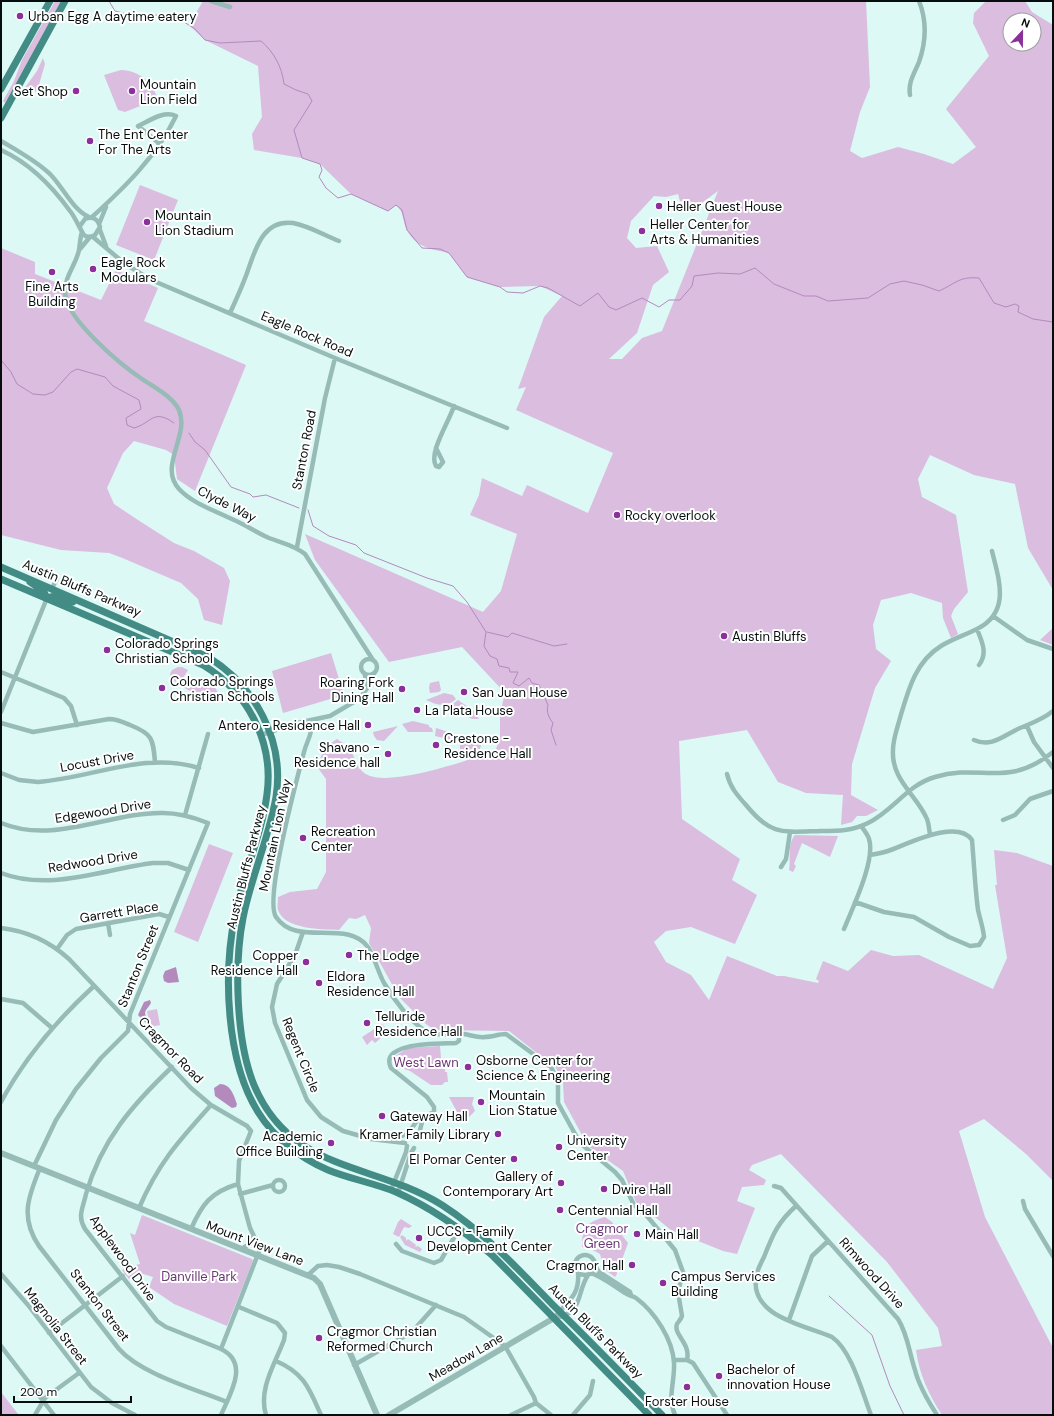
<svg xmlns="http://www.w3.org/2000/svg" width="1054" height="1416" font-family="'DM Sans',sans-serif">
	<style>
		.green { fill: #dabddf; fill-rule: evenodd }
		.water { fill: #b48abd }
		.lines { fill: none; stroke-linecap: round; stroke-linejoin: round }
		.stream { stroke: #b48abd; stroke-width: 1 }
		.minor { stroke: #97bbb6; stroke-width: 4.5 }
		.tertiary { stroke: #97bbb6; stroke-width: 6 }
		.primary { stroke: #438c85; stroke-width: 7 }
		.poi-dot { fill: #8a309b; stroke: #fff; stroke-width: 1.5 }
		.labels { text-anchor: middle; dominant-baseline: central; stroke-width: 4; stroke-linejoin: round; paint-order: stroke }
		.poi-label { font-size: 13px; fill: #050e0d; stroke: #fff; text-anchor: start }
		.street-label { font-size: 13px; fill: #050e0d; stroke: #fff }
		.park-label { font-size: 13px; fill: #6c3776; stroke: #fff }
	</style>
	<rect width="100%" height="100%" fill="#dcf9f5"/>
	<path class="green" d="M55,1h7l-57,102 -2,-2 11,-20 8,-21z
		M203,1h663l4,86 -10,25 -10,39 12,7 36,-11 26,7 29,10 23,-17 -30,-38 43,-53 -16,-33 1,-10 12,-12h39l7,11 21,13v565l-25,-42 -13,-64 -41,-9 -44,-20 -12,24 4,18 34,18 12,77 -14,17 -3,7 7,18 -7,4 -8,-20 -1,-15 -31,-10 -30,7 -8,25 3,24 15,12 -16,27 -23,76 -1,31 27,15 -12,6h-9l-5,6 -11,3 2,-30 -37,-2 -28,-11 -31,-52 -68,11 3,78 58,40 -8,21 25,15 -22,49 -44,-17 -25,4 -12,11 12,20 25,13 18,25 18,-44 50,20h7l34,7 1,-2 -3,-2 7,-18 25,10 23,-21 22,6 26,-1 74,34 14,-31 -12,-73h2l-3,-35 23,3 36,13v315l-27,-27 -42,-35 -25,12 26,86 68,131v67h-111c-13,-20 -23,-41 -26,-65l26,-4 -4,-18 -51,-66 -106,-108 -29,11 -3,5 17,10 -2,5 -22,2 -5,14 18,7 -18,46 -14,-3 -52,-21 -35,-28 -13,-31 -35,-25 -24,-44 -1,-19 -7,-15 -47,-37 -74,-1 -9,-6 -27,-27 -30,-54 2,-15 -6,-13 -9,4 -7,-1 -10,12c-17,-1 -54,0 -61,-20 -1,-3 0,-9 0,-13l12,-5 27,-3 9,-17v-93l-8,-11c2,-13 7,-22 19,-29 3,3 10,5 12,9 7,9 7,23 21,28 26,9 99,-16 125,-25l5,-12v-25l5,-21 -43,-46 -73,15 -74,-102 -10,-26 178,78 18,-21 16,-57 -47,-19 9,-20 3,-17 40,18 5,-11 61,28 25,-60 -97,-43 10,-23 -8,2 26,-72 18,-21 -22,-10 -40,1 -33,-10 -18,-24c-17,-4 -33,-5 -42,-23 -5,-9 -2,-17 -11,-25l-8,6 -37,-17 -31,-30 -18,-6 -48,-8 -2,-16 10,-17 -4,-51 -53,-26 -16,-15zM1010,20h24v24h-24zM718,191l-56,140 -20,7 -20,21h-13l28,-26 16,-48 16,-13 -12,-26 -21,2 -9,-10 4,-17 23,-25 12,1 12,-3 2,7h2l6,8 11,-4z
		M43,58l2,6 -7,24 -2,4 -3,-3 -6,2 -3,-2 13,-18z
		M121,70c19,1 31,12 37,29l-33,13 -7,-2 -14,-35z
		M140,185l38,15 -24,60 -38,-15z
		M1,248l34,14v12l66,26 15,-30 42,18 -14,33 102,44 -51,126 -18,-12 -3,-24 -8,-5 -32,-9 -11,12 -16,35 7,16 24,16 36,23 20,8 30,17 6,13 -8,44 -18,-5 -6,-21 -17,-16 -61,-26 -11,-4 -48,-3 -60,-15v-89l33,4 -33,-4z
		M1053,628v17l-13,-5z
		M331,653l13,42 -61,18 -11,-42z
		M178,667h4l6,3 -5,8 7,4 1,-1 6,4 3,-7 14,8 5,8 -3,8c-14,-7 -43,-15 -46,-28l2,-4z
		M439,681l2,9 -2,2 -9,1 -1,-5 1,-5z
		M444,693l9,2 3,4c-10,9 -19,6 -30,1z
		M458,700l16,11 5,8h-7l-23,-12z
		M413,721l16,4v2l3,1 1,4h-25l-6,-8z
		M398,726l-14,15 -7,-1 -3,-4 -1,-4z
		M436,728l25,8v2l-4,3 -22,-5z
		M464,739h11l5,2 1,4 -1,4 -24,4 -1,-2 5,-1v-8z
		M795,835l43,1 -8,21 -28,-14 -8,21 2,2 -3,6 -4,-2c2,-11 -2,-26 6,-35z
		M209,844l24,9 -35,89 -24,-10z
		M157,1009l3,16 -10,2 -3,-16z
		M382,1024l7,7 -14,12 -3,-3 -5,5 -5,-8z
		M440,1046l1,12h4v14h2l1,10h-3l-3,3h-11l-21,-14 -17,-6 2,-9 13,-8z
		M449,1097h25l-2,7 3,7 -12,12z
		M142,1215l110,44 1,2 -26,65 -53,-22 -25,-17 4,-10 -13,-4 -11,6 -7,-9 5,-3 13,-3 -10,-31 5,2z
		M605,1217l7,5 16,21 -9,25 -3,-1 1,7 -2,3 -11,-8 -4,-15 -11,-6 -7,-1c0,-20 5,-25 23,-30z
		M401,1219l11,7 -3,2 -5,-1 -5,10 -6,-3 5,-12z
		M402,1235l4,3v3l2,-2 8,6 -1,2 3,-1 4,3 -2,3 -15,-7 -5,-8z
		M1,1392l17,22 1,1h-18z"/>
	<path class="water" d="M176,967l3,15 -11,1 -4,-2 -1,-5 2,-5z
		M150,1000l1,3c-6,10 -8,6 -3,19l-2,1 -8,-8 6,-13z
		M220,1084c11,0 14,12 17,20l-1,3 -4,1 -17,-12 -1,-8z"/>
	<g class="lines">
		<path class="stream" d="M109,1l6,10 20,5 27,-1 19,5 14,9 10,11 15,3 41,-2c13,11 21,26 23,43l12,6 12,4 4,7 -18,29 8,28 18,6 2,6 -3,7 7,11 12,10 13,-4 37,17 8,-6 6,5 5,20 15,18 18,1 9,4 18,24 33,10 7,5 16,1 17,-7 8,2 32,18 18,-13 11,14 7,3 26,-12 17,9 10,-7h11l12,-14 2,-10 24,-3 22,1 15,-6 19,16 30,12h12l12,5 40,-3 22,-14 14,-3 18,4 17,6c16,-7 20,-15 40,-13l15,25 12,4 9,-3 4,2 -1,6 15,7 20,3
			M1,360l10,12 6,12 16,10 12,1 8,-3 18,-20 6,-3 28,8 8,9 26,14 2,9 -15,9 1,7 7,3c18,-5 19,-20 40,-5
			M189,433l6,9 10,8 26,37 19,7 3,3 13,-2 33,13
			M308,510l5,16 16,10 27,9 8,8 63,25 26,8 14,16 19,30 -2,14 6,10 7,3 2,7 10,2 1,4h8l-5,11 6,3 10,-8 3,5 7,2 9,20c-2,7 1,13 5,18l-2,7 5,15
			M487,632l21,5 4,-4 42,13 13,-2
			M829,1296l43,39 18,51 14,29"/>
		<path class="minor" d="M211,1l19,6
			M910,95c-2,-13 4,-21 9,-33 7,-20 8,-41 0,-61
			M1,141c17,10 34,19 49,33 13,13 22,35 39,43
			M1,150c28,13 51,36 69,61 4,4 12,22 14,24 3,3 7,2 11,0l5,-8c-2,-8 -7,-11 -15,-8l-5,7
			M92,217c32,-29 65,-61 84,-101 -12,-6 -27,5 -38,10l22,18
			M99,224l7,-17
			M100,230l6,16
			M82,232c-2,6 -2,12 -3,18 -3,15 -15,27 -14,43 1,26 56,72 77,86 13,9 30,17 37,31 11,26 -21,56 0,79 14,15 37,22 55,31 12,5 23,13 35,18 13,5 25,7 36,16l68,106
			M93,237l31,26 25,16 186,79 172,70
			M80,249l10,-12
			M230,313c6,-13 12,-26 17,-40 8,-22 15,-54 46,-50 16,3 31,12 46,18
			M436,448l7,14 -4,5 -3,-1c-8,-13 13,-44 18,-60
			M297,547l28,-149 10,-40
			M52,588l5,-9
			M993,616l34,24 26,9
			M977,629c5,13 11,24 2,36
			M361 667a8 8 0 1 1 16 0a8 8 0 1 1-16 0Z
			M1,672l63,26 7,8 6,19
			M365,674l1,14
			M1,712l46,-114
			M311,721c2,13 -4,19 -7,31 -7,27 -40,147 -28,165 21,31 70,1 92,30 7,11 10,25 16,36 9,15 28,42 44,49 11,5 24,1 36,2 7,1 14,4 21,3 7,0 14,-3 21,-3l45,33 7,14v22l22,40 35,29 7,8 12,25 13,11 28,34 8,22 -5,20 4,24c-1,3 -3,5 -5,8 -4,11 14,19 10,36
			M1,723l32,9 76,-13c8,0 14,3 21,6 23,9 23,14 25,37
			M1027,726l7,16 19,26
			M261,735l36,-12 33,-7 29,-17 10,-13 5,-12
			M974,740c18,8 30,-5 46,-12 12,-5 22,-8 33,-17
			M1,773l18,7 19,2c54,-4 107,-31 161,-14
			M727,774c3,13 10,21 19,31 25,31 37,27 75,26 17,0 31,0 47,-8 25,-12 39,-38 67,-46 46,-14 72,12 118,-25
			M185,815l23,-81
			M1003,820l12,-5 15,-16 23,-8
			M1,823c54,22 108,-11 162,-10 16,0 30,4 45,10l-78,191 -2,17 -27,27 -25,31 -20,31 -22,46
			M930,834c-1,-4 -1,-10 -3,-15 -10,-24 -36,-39 -34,-69 0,-11 4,-21 7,-32 8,-27 15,-56 41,-72 11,-7 24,-11 36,-17 34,-17 22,-49 15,-78
			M781,867l5,-8 4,-27
			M1,873c49,19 103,-4 152,-10h15l21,7
			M855,902l29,10 30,5 35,20 21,9 9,-1 5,-8c-1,-10 -4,-18 -6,-27 -3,-23 -4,-47 -6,-70 -15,-22 -66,5 -84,11 -6,2 -12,3 -18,4
			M108,923l2,12
			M1,928c27,3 48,13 68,31l122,129 20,17 36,21 4,5 -12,30 -1,23 12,44 10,21 -39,100c29,14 9,45 0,66
			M844,929c8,-20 32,-69 25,-90 -1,-4 -5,-9 -8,-13
			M303,932l-8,23 -18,29 -5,23 3,16 32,77 14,17 22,14 28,8 34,4
			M57,949l10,-14 9,-6 83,-15 10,3
			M1,999l22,4 29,25
			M172,1067c-40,38 -71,74 -86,127 -3,14 -9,22 -1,35l72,92 9,6 55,22
			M1,1102c24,-45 56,-82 93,-116
			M412,1128l6,-9 16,-7v-5l-7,-10 -36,-29c-13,-27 52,-24 65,-25l3,-2v-7
			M420,1130l3,-12
			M388,1140l16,-5
			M40,1168c-12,29 -20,50 -1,78l80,103c22,25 76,40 108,53
			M273 1186a6 6 0 1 1 12 0a6 6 0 1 1-12 0Z
			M774,1186l7,2 117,131c10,16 11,33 17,51 4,16 13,31 22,45
			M391,1190l15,-38 1,-6
			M398,1193l13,-40 3,-5
			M240,1194l33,-9
			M1023,1201l2,8 28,47
			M796,1206c-18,16 -23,28 -32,51 -3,6 -7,13 -8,20 -6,40 49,48 76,60 20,14 30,55 39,78
			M139,1208c20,-46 39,-66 72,-103
			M191,1229c11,-25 20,-37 47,-45
			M396,1244l6,7 32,12 7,-3 18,-31
			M241,1249l9,-5 3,-10
			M575 1265a10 10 0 1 1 20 0a10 10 0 1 1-20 0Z
			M595,1266l4,6 31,20 1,3
			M591,1273c13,5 23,13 34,20 4,3 8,3 11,5 19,14 37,42 38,65 1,19 -7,34 1,52
			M1,1274l27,31 63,82 21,16 23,12
			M308,1275l10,-9 9,-1 12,2 21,7 104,43 41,29 29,51 2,6 15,12
			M239,1307l38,16 8,10 -1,7c-9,24 -26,49 -18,75
			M554,1318c30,-4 22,-25 34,-43
			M554,1318c13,-17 26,-21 24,-46
			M789,1320l23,-64 16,-15
			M49,1333l74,-57
			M1,1346l53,69
			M674,1360h13l6,3 34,52
			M276,1361c28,12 33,27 45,54
			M354,1365l58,-33 24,-27
			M35,1415l10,-17 34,-25
			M511,1415l25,-12
			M573,1415l17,-20 3,-14"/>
		<path class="tertiary" d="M1,1153l313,125 6,6 57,131
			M389,1415l165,-97"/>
		<path class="primary" d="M1,89l49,-88
			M1,118l64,-117
			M1,567l207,90c47,29 77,83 68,140 -7,41 -25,80 -33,121 -9,47 -7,123 11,167 37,88 119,77 188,120 42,27 76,64 111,100 37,36 73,73 109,110
			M1,579l202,86c45,27 71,77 64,129 -5,41 -24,80 -32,121 -12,59 -9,146 23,197 16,26 42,46 70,58 22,9 46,13 68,22 36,16 67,38 96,63l157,160
			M30,582l14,10 3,6
			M47,598l8,-2 18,6"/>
	</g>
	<g class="poi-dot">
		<circle cx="20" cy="16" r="4"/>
		<circle cx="76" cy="91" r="4"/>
		<circle cx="132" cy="91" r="4"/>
		<circle cx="90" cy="141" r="4"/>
		<circle cx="659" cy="206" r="4"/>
		<circle cx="147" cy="222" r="4"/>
		<circle cx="642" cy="231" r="4"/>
		<circle cx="93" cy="269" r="4"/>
		<circle cx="52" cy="272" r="4"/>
		<circle cx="617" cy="515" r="4"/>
		<circle cx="724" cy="636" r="4"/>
		<circle cx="107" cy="650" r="4"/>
		<circle cx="162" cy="688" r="4"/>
		<circle cx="402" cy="689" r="4"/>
		<circle cx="464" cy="692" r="4"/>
		<circle cx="417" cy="710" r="4"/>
		<circle cx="368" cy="725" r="4"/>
		<circle cx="436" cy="745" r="4"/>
		<circle cx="388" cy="754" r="4"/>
		<circle cx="303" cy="838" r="4"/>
		<circle cx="349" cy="955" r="4"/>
		<circle cx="306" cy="962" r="4"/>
		<circle cx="319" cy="983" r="4"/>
		<circle cx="367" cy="1023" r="4"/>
		<circle cx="468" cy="1067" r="4"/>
		<circle cx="481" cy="1102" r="4"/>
		<circle cx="382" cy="1116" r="4"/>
		<circle cx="498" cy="1134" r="4"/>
		<circle cx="331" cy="1143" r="4"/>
		<circle cx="559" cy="1147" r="4"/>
		<circle cx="514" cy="1159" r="4"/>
		<circle cx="561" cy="1183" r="4"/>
		<circle cx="604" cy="1189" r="4"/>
		<circle cx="560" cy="1210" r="4"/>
		<circle cx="637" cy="1234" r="4"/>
		<circle cx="419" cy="1238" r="4"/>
		<circle cx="632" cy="1265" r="4"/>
		<circle cx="663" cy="1283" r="4"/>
		<circle cx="319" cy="1338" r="4"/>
		<circle cx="719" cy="1376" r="4"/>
		<circle cx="687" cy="1387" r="4"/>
	</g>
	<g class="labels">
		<g class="poi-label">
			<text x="28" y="16">Urban Egg A daytime eatery</text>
			<text x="140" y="84">Mountain<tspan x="140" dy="15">Lion Field</tspan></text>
			<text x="68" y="91" text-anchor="end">Set Shop</text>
			<text x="98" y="134">The Ent Center<tspan x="98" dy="15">For The Arts</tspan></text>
			<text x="667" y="206">Heller Guest House</text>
			<text x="155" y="215">Mountain<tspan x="155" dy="15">Lion Stadium</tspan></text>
			<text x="650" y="224">Heller Center for<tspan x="650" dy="15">Arts &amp; Humanities</tspan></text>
			<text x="101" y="262">Eagle Rock<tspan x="101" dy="15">Modulars</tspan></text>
			<text x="52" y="286" text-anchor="middle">Fine Arts<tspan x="52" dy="15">Building</tspan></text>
			<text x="625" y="515">Rocky overlook</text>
			<text x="732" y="636">Austin Bluffs</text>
			<text x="115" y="643">Colorado Springs<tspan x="115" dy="15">Christian School</tspan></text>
			<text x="170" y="681">Colorado Springs<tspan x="170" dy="15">Christian Schools</tspan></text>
			<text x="394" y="682" text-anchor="end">Roaring Fork<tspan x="394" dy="15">Dining Hall</tspan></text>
			<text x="472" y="692">San Juan House</text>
			<text x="425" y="710">La Plata House</text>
			<text x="360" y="725" text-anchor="end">Antero - Residence Hall</text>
			<text x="444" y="738">Crestone -<tspan x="444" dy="15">Residence Hall</tspan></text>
			<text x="380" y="747" text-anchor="end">Shavano -<tspan x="380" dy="15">Residence hall</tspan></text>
			<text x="311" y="831">Recreation<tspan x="311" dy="15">Center</tspan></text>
			<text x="298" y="955" text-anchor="end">Copper<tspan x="298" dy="15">Residence Hall</tspan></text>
			<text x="357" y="955">The Lodge</text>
			<text x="327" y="976">Eldora<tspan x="327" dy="15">Residence Hall</tspan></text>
			<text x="375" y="1016">Telluride<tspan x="375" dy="15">Residence Hall</tspan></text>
			<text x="476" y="1060">Osborne Center for<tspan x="476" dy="15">Science &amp; Engineering</tspan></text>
			<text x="489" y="1095">Mountain<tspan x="489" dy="15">Lion Statue</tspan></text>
			<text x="390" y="1116">Gateway Hall</text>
			<text x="490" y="1134" text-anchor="end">Kramer Family Library</text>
			<text x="323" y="1136" text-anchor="end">Academic<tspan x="323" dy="15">Office Building</tspan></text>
			<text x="567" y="1140">University<tspan x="567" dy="15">Center</tspan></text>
			<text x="506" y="1159" text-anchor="end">El Pomar Center</text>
			<text x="553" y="1176" text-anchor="end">Gallery of<tspan x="553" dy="15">Contemporary Art</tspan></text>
			<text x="612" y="1189">Dwire Hall</text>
			<text x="568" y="1210">Centennial Hall</text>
			<text x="427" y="1231">UCCS - Family<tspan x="427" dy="15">Development Center</tspan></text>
			<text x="645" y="1234">Main Hall</text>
			<text x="624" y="1265" text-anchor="end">Cragmor Hall</text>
			<text x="671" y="1276">Campus Services<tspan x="671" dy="15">Building</tspan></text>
			<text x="327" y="1331">Cragmor Christian<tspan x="327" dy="15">Reformed Church</tspan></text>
			<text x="727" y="1369">Bachelor of<tspan x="727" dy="15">innovation House</tspan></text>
			<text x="687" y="1401" text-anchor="middle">Forster House</text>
		</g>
		<g class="street-label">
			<text transform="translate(307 334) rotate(23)">Eagle Rock Road</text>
			<text transform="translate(304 450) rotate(-79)">Stanton Road</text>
			<text transform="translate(227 504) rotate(27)">Clyde Way</text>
			<text transform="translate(82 588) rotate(23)">Austin Bluffs Parkway</text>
			<text transform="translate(97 761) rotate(-10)">Locust Drive</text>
			<text transform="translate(103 811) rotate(-9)">Edgewood Drive</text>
			<text transform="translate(275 835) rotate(-78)">Mountain Lion Way</text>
			<text transform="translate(93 861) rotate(-9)">Redwood Drive</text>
			<text transform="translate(246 867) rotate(-76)">Austin Bluffs Parkway</text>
			<text transform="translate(119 912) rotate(-9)">Garrett Place</text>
			<text transform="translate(138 966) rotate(-68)">Stanton Street</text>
			<text transform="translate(171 1050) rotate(46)">Cragmor Road</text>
			<text transform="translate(301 1055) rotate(68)">Regent Circle</text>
			<text transform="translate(255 1243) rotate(21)">Mount View Lane</text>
			<text transform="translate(123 1258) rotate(54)">Applewood Drive</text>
			<text transform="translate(872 1273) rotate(48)">Rimwood Drive</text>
			<text transform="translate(100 1305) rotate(52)">Stanton Street</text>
			<text transform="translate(56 1326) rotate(52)">Magnolia Street</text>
			<text transform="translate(596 1331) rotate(45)">Austin Bluffs Parkway</text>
			<text transform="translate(466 1357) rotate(-30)">Meadow Lane</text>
		</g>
		<g class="park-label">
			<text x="426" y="1062">West Lawn</text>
			<text x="602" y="1228">Cragmor<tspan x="602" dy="15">Green</tspan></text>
			<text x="199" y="1276">Danville Park</text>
		</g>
	</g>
	<rect width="1054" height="1416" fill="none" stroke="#050e0d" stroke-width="4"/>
	<g transform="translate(1022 32) rotate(22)"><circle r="19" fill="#ffffff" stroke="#9b9f9e"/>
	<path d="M0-3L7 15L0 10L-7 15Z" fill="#8a309b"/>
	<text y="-6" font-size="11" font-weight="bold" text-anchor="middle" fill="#050e0d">N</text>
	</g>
	<path d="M14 1396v6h117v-6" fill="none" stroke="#050e0d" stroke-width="2"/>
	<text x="20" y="1396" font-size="12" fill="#050e0d" stroke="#ffffff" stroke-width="3" paint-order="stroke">200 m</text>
</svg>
